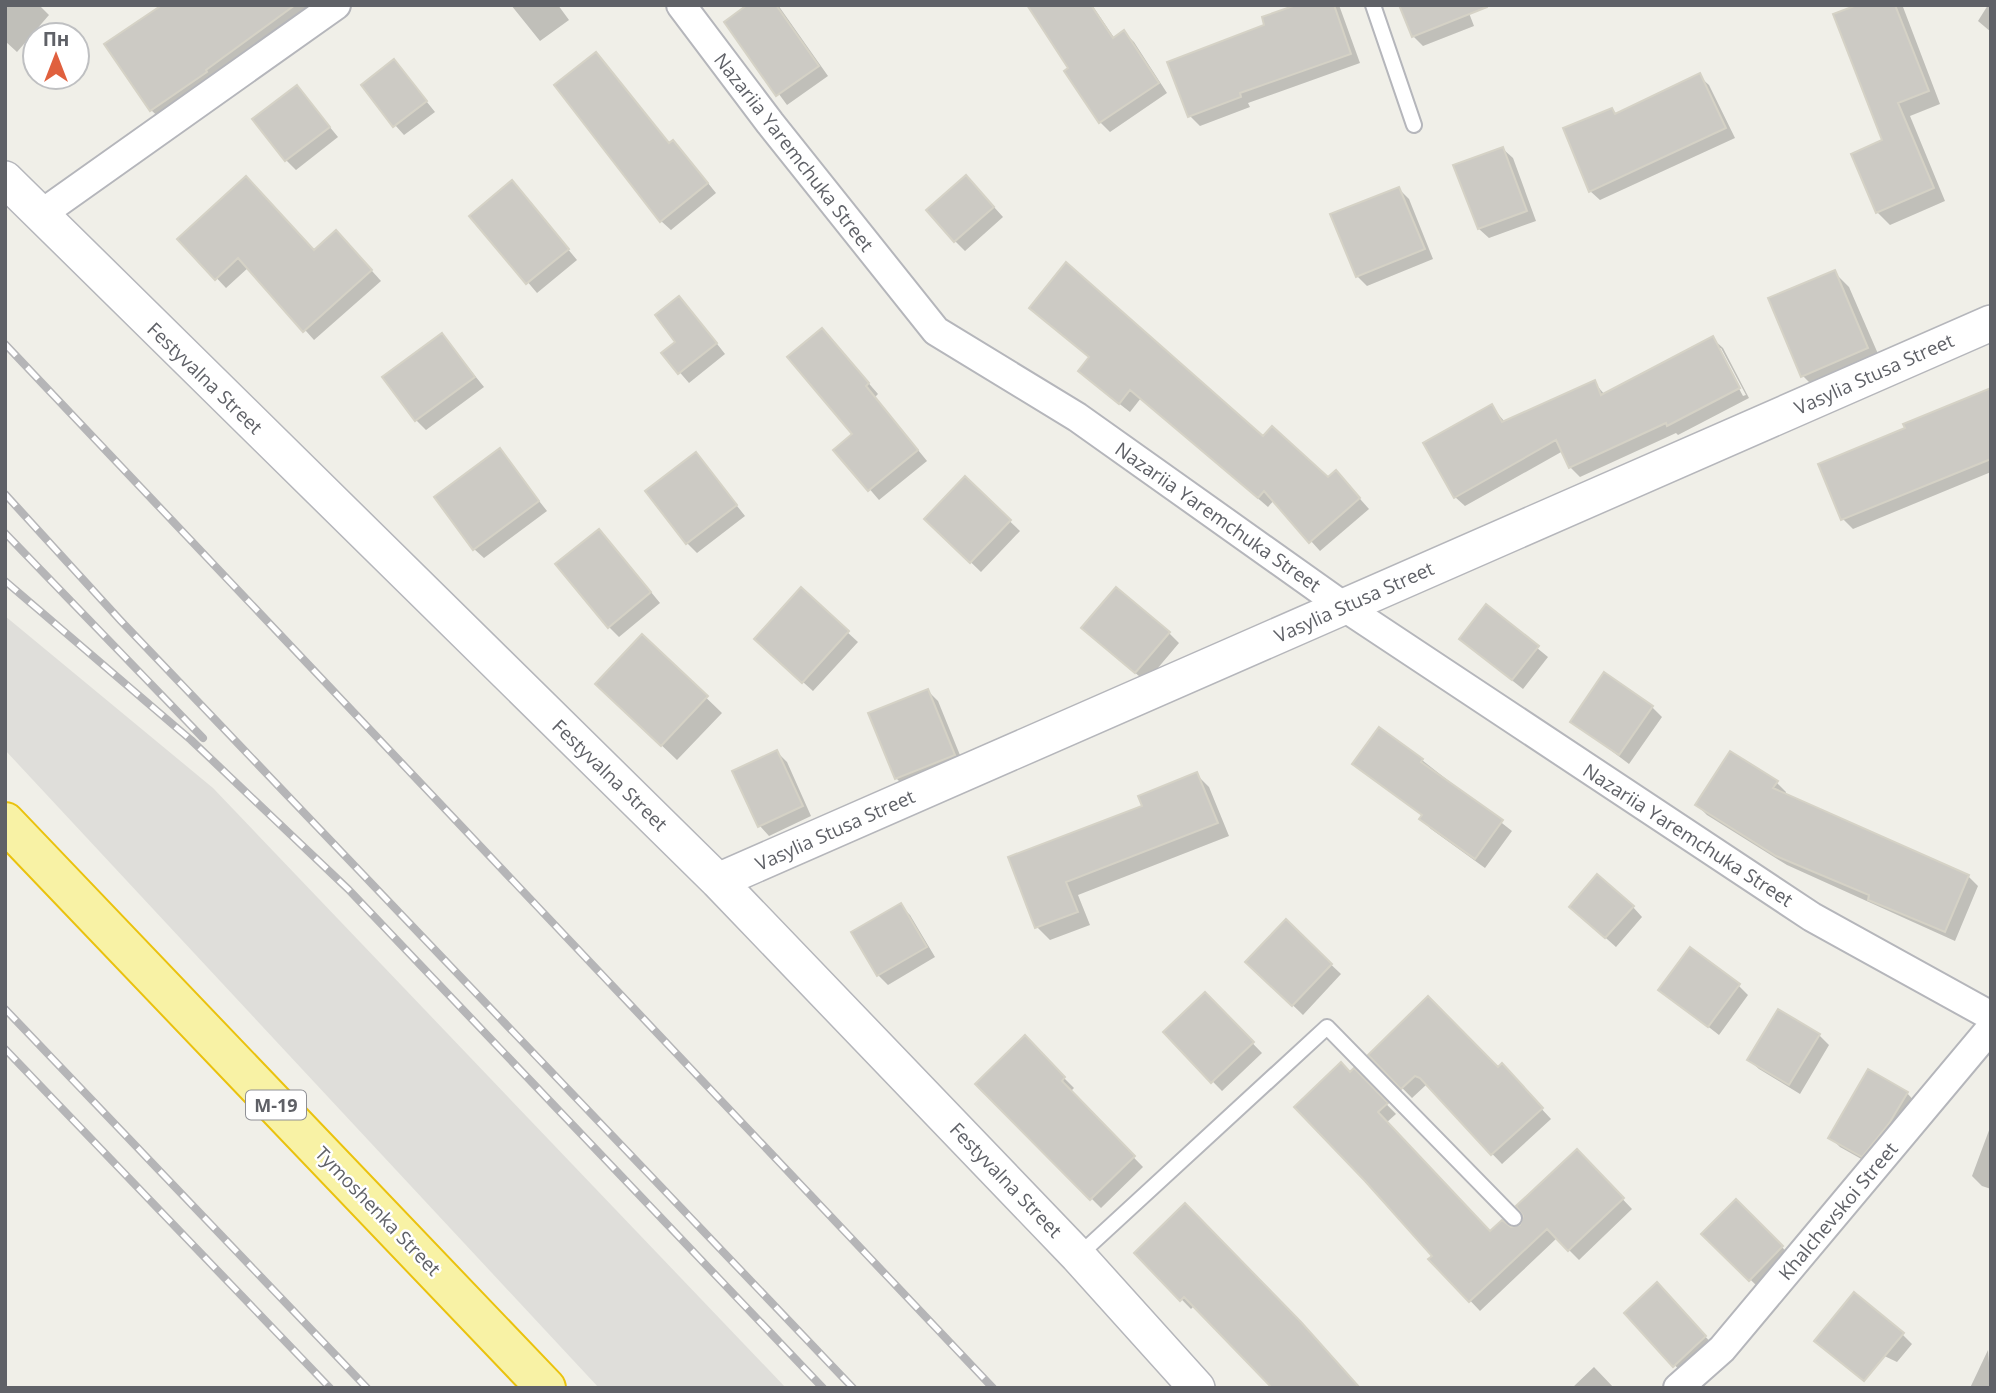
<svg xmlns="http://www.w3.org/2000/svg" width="1996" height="1393" font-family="'Open Sans',sans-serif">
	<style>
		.industrial { fill: #dfdeda }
		.shadow { fill: #0003; fill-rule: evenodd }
		.building { fill: #cccac4; stroke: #d5d2c6; stroke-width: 2 }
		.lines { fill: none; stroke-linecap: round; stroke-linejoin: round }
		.service-casing { stroke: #b5b6bb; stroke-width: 18 }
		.minor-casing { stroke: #b5b6bb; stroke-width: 32 }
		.tertiary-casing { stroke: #b5b6bb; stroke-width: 38 }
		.trunk-casing { stroke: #eac20e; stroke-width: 42 }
		.service { stroke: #fff; stroke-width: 14 }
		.minor { stroke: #fff; stroke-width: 28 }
		.tertiary { stroke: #fff; stroke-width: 35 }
		.trunk { stroke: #f8f2a5; stroke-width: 38 }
		.rail-casing { stroke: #b5b5b7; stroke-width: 8 }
		.rail { stroke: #fff; stroke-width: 5; stroke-dasharray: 16; stroke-linecap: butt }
		.labels { text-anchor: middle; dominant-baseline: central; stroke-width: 5; stroke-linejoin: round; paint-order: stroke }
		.shield { fill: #fff; stroke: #8f9095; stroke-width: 2 }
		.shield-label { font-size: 18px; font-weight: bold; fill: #5f6167 }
		.street-label { font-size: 19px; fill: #5f6167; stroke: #fff }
	</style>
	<rect width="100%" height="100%" fill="#f0efe8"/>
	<path class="industrial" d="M5,616l208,172 573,600h-187l-594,-638z"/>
	<path class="shadow" d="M5,5h34l10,10 -32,37 -12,-11z
		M194,5h131l-161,117 -13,-12z
		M511,5h47l11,15 -29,21z
		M750,5h28l50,71 -41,29 -61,-83z
		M1029,5h63l23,34 9,-7 10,10 33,51 -57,39 -10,-10 -30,-54z
		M1301,5h38l21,58 -112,40 2,4 -50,19 -10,-10 76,-90z
		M1401,5h89l-21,8 5,13 -51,20 -10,-10z
		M1862,5l41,2 37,97 -30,12 35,85 -55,24 -13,-13 8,-71z
		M1988,5h3v27l-13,-11z
		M596,54l74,91 13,7 33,41 -45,37 -10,-9z
		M394,61l41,51 -31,23 -9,-10z
		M1699,76l10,9 26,53 -135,62 -10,-9 22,-81 5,5z
		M297,87l41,50 -42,33 -10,-10z
		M1503,149l10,9 23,63 -47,17 -10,-9z
		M976,187l27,30 -38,34 -10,-10z
		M1399,189l10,10 24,60 -66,27 -10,-10z
		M521,193l56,67 -40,33 -65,-77z
		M180,239l134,13 32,-10 35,39 -67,59 -65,-73 -23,21z
		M1834,272l15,15 33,76 -64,28 -15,-15z
		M689,308l36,46 -36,29 -26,-30 15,-11z
		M1041,317l222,122 65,40 17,3 24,27 -49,42 -46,-51 -6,7 -127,-109 -11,14 -40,-31 -10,-10 10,-13z
		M442,335l42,52 -58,43 -10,-10z
		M1713,339l10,9 26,50 -71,37 -2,-2 -96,44 -10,-10 -7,-16 -98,55 -10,-9 36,-91 14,16 89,-40 11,13zM1717,348h4l25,47 -3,1z
		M831,340l47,54 -3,3 52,64 -48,39 -43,-50 19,-16z
		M1991,388v84l-138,57 -10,-10z
		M499,450l48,61 -63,47 -10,-9z
		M696,454l49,62 -48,37 -10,-10z
		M965,479l55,52 -39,41 -55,-53z
		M609,541l51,62 -41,34 -10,-10z
		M801,590l57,52 -45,49 -47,-42z
		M1487,607l61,50 -25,32 -52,-41z
		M1169,633l10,10 -33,39 -52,-44z
		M642,636l80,77 -45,47 -65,-62z
		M928,691l10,10 26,64 -58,23 -10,-10z
		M1652,707l10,10 -33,47 -57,-43z
		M777,752l10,10 24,54 -42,20 -9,-10z
		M1422,760l90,71 -27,37 -54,-39 -10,-10 2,-3 -69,-53z
		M1196,774l13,13 20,49 -151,59 12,30 -40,15 -13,-13 -27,-69 134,-51z
		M1777,783l9,9 -1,3 183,81 10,10 -23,55 -168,-76 -80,-50 -10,-10z
		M901,906l9,9 25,42 -47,28 -10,-10z
		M1633,907l9,10 -26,30 -35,-31z
		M1286,922l55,52 -38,41 -55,-53z
		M1738,985l10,10 -29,40 -58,-45z
		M1205,994l57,59 -40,38 -57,-58z
		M1819,1035l10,10 -29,49 -41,-25 -10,-9z
		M1024,1038l50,50 -4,4 73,75 -42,41 -124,-124z
		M1370,1055l128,14 13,7 40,43 -49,45 -76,-79 -14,13z
		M1354,1071l42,43 -10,9 104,111 32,-7 55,-76 55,58 -53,51 -22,-22 -77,73 -49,-52 3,-3 -84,-182z
		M1907,1093l9,10 -44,62 -32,-18 -10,-10z
		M1991,1125v64l-9,-3 -10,-10z
		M1736,1202l56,55 -32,32 -56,-55z
		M1136,1253l59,52 -4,4z
		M1666,1294l49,53 -31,28 -58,-62z
		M1902,1334l10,10 -15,18 -19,-9 -16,27 -46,-39z
		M1988,1350l3,38h-21z
		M1594,1367l20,21h-42z"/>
	<path class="building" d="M162,5h133l-89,65 1,2 -57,39 -46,-67z
		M747,5h29l43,61 -43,30 -52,-74z
		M1027,5h64l22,33 11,-8 35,53 -60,40 -35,-52 4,-3z
		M1296,5h38l17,49 -111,39 1,4 -53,20 -21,-55 97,-37 -2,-8z
		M1399,5h88v2l-75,30z
		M1857,5h38l34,86 -31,12 36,85 -58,25 -25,-59 31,-14 -49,-126z
		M596,52l73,91 4,-3 35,43 -48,39 -106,-137z
		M394,59l33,42 -34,26 -32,-42z
		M1700,73l26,55 -137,64 -26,-64 49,-20 3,6z
		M297,85l33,42 -45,34 -33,-42z
		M1503,147l24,64 -49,18 -25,-64z
		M966,175l28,32 -40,35 -28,-32z
		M246,176l68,74 22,-20 36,40 -69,62 -65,-74 -23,22 -38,-41z
		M512,180l57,69 -43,35 -57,-68z
		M1399,187l26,62 -69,28 -26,-63z
		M1066,262l197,174 9,-10 56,51 8,-7 24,28 -51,45 -45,-52 -6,7 -128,-108 -11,14 -41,-33 11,-14 -60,-49z
		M1835,270l33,78 -67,29 -33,-79z
		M679,296l38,47 -39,31 -17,-21 14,-11 -20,-27z
		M822,328l47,55 -3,3 52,64 -50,41 -35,-41 19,-16 -65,-77z
		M442,333l33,44 -60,44 -33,-44z
		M1713,336l27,52 -73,38 -1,-3 -97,45 -13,-28 -102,58 -31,-55 69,-39 10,18 93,-42 6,15z
		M1991,388v71l-150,61 -23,-56 87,-36 -2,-4z
		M500,448l39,53 -66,49 -39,-53z
		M696,452l41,53 -51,39 -41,-53z
		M965,476l46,44 -41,43 -46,-44z
		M599,529l52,63 -43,36 -53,-64z
		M801,587l48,44 -47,52 -48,-44z
		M1116,587l54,45 -35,41 -54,-45z
		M1486,604l53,42 -27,34 -53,-41z
		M642,634l66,62 -47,50 -66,-62z
		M1604,672l49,34 -34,49 -49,-33z
		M928,689l27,66 -60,24 -27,-66z
		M1379,727l44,32 -2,3 82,58 -28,39 -56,-40 3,-4 -70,-51z
		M777,750l26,56 -45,21 -26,-56z
		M1730,751l48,30 -5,7 196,87 -24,57 -77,-32 1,-5 -93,-39 -81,-51z
		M1197,772l21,51 -152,59 12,30 -43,16 -27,-71 134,-51 -4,-10z
		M1597,874l37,32 -29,32 -36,-31z
		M901,903l26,44 -50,29 -26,-44z
		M1286,919l46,45 -40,42 -47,-44z
		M1690,947l50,37 -32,43 -50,-37z
		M1205,992l49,50 -43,41 -48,-51z
		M1428,996l70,71 4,-4 41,45 -52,47 -71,-77 -5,-2 -14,13 -33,-34z
		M1778,1009l42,25 -31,51 -42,-25z
		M1025,1035l40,42 -3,4 73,75 -45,44 -115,-116z
		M1341,1062l9,10 4,-4 34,35 -10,9 112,119 12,-11 9,7 9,-2 3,-9 -7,-10 61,-57 47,49 -56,53 -21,-22 -78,73 -41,-43 4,-3 -67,-75 -71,-74z
		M1868,1069l40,23 -18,30 -28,35 -34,-19z
		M1736,1199l47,47 -34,35 -48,-47z
		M1185,1203l116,119 59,66h-88l-88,-91 -4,4 -46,-48z
		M1657,1282l49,54 -33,31 -49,-54z
		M1854,1292l50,41 -40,48 -50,-40z"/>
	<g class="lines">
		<g class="service-casing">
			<path id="service" d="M1373,5l41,120
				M1078,1256l249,-229 187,191"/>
		</g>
		<g class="minor-casing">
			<path id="minor" d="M681,5l89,118 166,208 141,86 266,189 469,311 179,99
				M40,215l296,-210
				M1678,1388l44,-39 269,-321"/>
		</g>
		<g class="tertiary-casing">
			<path id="tertiary" d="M5,179l713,702 360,375 119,132
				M718,881l1273,-558"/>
		</g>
		<g class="trunk-casing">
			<path id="trunk" d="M5,822l541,566"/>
		</g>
		<use href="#service" class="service"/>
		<use href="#minor" class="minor"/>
		<use href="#tertiary" class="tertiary"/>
		<use href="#trunk" class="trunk"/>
		<g class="rail-casing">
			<path id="rail" d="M5,344l988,1044
				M5,494l116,127 732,767
				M5,533l198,205
				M5,581l186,159 157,149 475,499
				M5,1009l362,379
				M5,1049l325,339"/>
		</g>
		<use href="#rail" class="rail"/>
	</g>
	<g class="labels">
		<rect class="shield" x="246" y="1090.5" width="60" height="29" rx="5"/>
		<g class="shield-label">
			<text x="276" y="1105">М-19</text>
		</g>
		<g class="street-label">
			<text transform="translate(794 152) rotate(52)">Nazariia Yaremchuka Street</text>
			<text transform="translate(1874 374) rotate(-24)">Vasylia Stusa Street</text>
			<text transform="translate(205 378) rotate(44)">Festyvalna Street</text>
			<text transform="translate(1218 517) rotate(35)">Nazariia Yaremchuka Street</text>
			<text transform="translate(1354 602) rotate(-24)">Vasylia Stusa Street</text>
			<text transform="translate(610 775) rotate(44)">Festyvalna Street</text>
			<text transform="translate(835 830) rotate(-24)">Vasylia Stusa Street</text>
			<text transform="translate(1688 835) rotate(33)">Nazariia Yaremchuka Street</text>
			<text transform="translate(1006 1180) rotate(46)">Festyvalna Street</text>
			<text transform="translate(378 1211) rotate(46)">Tymoshenka Street</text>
			<text transform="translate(1838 1211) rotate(-50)">Khalchevskoi Street</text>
		</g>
	</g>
	<rect width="1996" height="1393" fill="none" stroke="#5f6167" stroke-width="14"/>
	<g transform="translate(56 56)"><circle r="33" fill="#ffffff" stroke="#bfc0c2" stroke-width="2"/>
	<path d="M0-5L12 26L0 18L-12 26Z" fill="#e0603e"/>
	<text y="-10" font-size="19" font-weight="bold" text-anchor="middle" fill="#5f6167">Пн</text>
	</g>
</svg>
